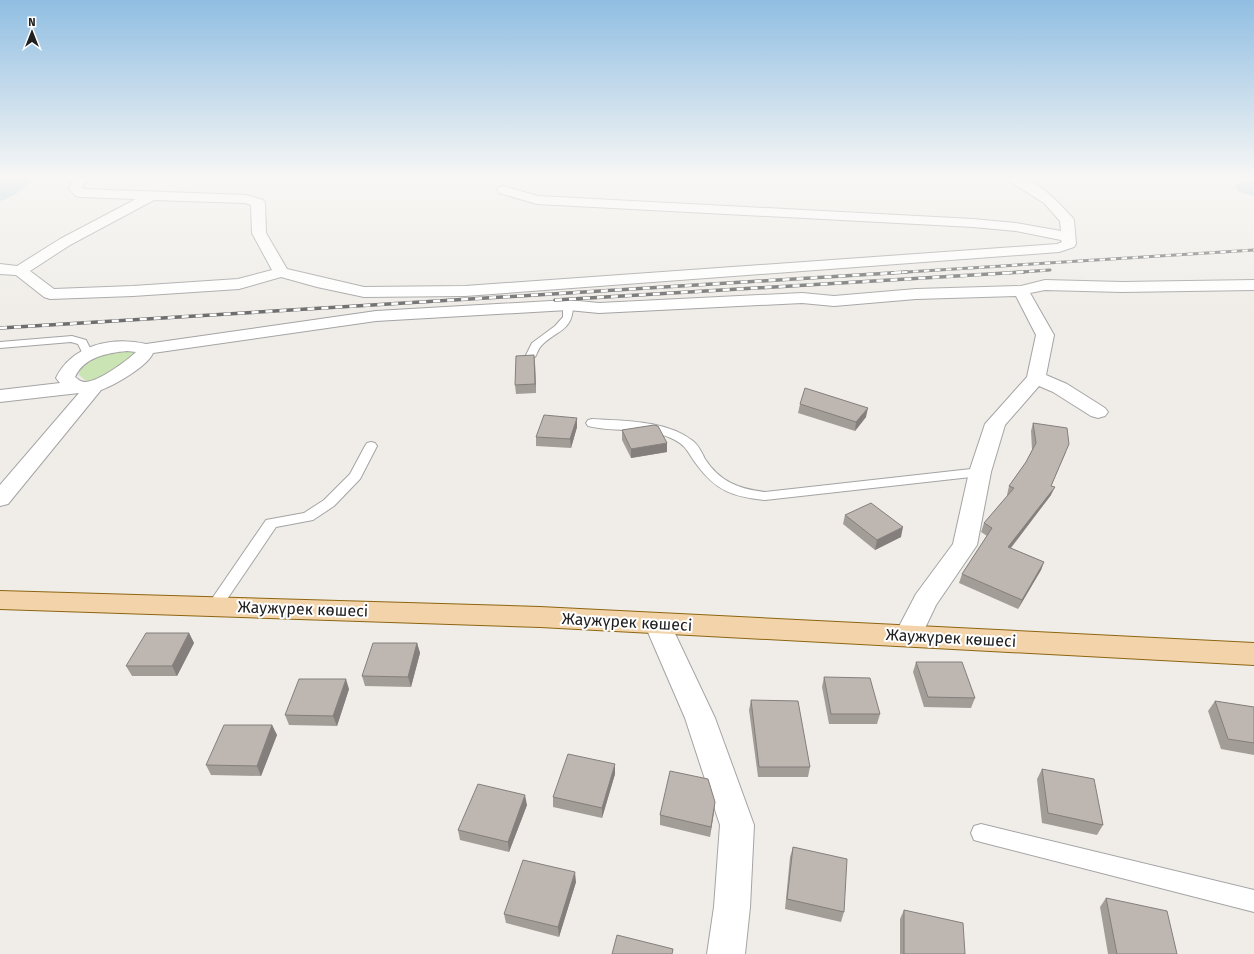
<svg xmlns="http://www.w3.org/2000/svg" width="1254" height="954" font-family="'Fira Sans',sans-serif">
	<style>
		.grass { fill: #cbe4b4 }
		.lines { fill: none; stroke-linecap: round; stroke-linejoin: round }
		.river { fill: #adced9; fill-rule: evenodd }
		.service-casing { stroke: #a4a4a4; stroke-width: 2 }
		.minor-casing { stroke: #a4a4a4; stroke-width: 2 }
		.primary-casing { stroke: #8d6510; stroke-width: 2 }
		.service { fill: #fff; fill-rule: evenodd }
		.minor { fill: #fff; fill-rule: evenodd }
		.primary { fill: #f3d4aa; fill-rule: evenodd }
		.rail-far1-casing { stroke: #6e6e6e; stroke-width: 3 }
		.rail-casing { stroke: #6e6e6e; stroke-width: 3.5 }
		.rail-far1 { stroke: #fff; stroke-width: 2; stroke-dasharray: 5.5; stroke-linecap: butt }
		.rail { stroke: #fff; stroke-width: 2.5; stroke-dasharray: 7; stroke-linecap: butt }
		.wall { fill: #a39d98 }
		.shaded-wall { fill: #847f7c }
		.building { fill: #bdb6b1; stroke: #847f7c }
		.labels { text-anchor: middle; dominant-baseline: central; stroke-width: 4; stroke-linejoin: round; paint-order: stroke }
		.near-street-label { font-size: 16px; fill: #202020; stroke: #fff }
	</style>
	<rect width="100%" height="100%" fill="#f0ede8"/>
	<path class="grass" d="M102,351h32l2,5 -33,22 -16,4 -8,-7 1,-7z"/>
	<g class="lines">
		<path class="river" d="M0,177h25l4,5c-7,9 -18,16 -29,19v-18l3,-2z
			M1247,180l7,2v14l-15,-4 -4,-5 4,-5z"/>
		<g class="service-casing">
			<path id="service" d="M568,302l5,3c0,27 -17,25 -32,41 -3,3 -4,8 -6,11h-8l-1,-2 6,-12 23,-17 8,-9v-12z
				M72,336l14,4 7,14 -1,2h-8l-6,-12 -7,-2 -71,6v-6z
				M592,419c32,2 74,1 101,22 6,5 9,12 12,18 15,23 34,30 60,33l215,-24 5,1 1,3 -1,3 -5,1 -215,24c-31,-3 -49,-9 -68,-35 -8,-10 -10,-19 -22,-25 -27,-14 -58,-7 -87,-14l-2,-3 2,-3z
				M371,442l4,1 2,3 -17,33 -26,27 -21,14 -37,7 -57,84 -5,2 -5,-2 -3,-4 3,-4 57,-83 38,-7 20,-13 26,-26 15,-28 2,-3z
				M981,824l273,66v22l-273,-70 -7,-2 -3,-7 3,-7z"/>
		</g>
		<g class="minor-casing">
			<path id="minor" d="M78,177h16l-11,8 -1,3 2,1 162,6 17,5 2,3 1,30 21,36 77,18 101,-1 592,-42 5,-2 -1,-2 -45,-9 -43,-4 -436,-23 -38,-11 -2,-3 2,-3 4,-1 35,10 435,23 43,4 45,8 -1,-10 -16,-18 -41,-26c5,0 11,-1 16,0 20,4 40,26 53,40l2,3 2,24 -2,3 -15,5 -594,44 -101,1 -47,-10 -36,-10 -42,12 -106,7 -83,3 -6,-2 -28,-22 -16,-1v-10l17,2 43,-27 76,-40 -55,-2 -5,-1 -7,-7 4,-9zM154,200l91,3 6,2 1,28 20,37 -34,9 -105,7 -79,3 -24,-18 40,-26z
				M1045,280l77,2 132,-2v10l-132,2 -77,-2 -15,3 24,42 -8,40 21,9 38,24 3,4 -3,4 -7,2 -7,-2 -38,-24 -14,-6 -34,39 -14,47 -14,73 -41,60 -18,38 -10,3 -10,-3 -4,-7 22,-42 37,-50 16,-72 16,-48 42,-47 9,-42 -20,-39 -100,3 -82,7 -32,-3 -203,10 -31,-3 -192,11 -223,32c-5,13 -38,32 -52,37l-93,114 -8,2v-21l79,-92 -79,9v-12l60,-7 -4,-5c16,-33 56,-42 90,-34l230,-33 192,-11 31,3 203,-10 32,3 82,-7 105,-3zM127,351l9,1c-9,9 -37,29 -50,30 -5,0 -7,-2 -11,-5 9,-20 32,-24 52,-26z
				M657,613l9,3 4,7 45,95 39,107 -4,82 -5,47h-38l7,-47 6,-82 -35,-107 -41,-95 4,-7z"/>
		</g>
		<g class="primary-casing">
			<path id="primary" d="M0,591l540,16 714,36v22l-714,-38 -540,-18z"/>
		</g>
		<use href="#service" class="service"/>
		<use href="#minor" class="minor"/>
		<use href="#primary" class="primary"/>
		<g class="rail-far1-casing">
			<path id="rail-far1" d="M891,273l363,-23
				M1007,273l43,-3"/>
		</g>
		<g class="rail-casing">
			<path id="rail" d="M555,300l469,-28
				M0,328l907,-56"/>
		</g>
		<use href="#rail-far1" class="rail-far1"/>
		<use href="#rail" class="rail"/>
	</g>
	<path class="wall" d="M535,363l1,30 -20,1 -1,-9z
		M800,404l66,13 -11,14 -57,-18z
		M577,418v9l-6,21 -35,-2v-9z
		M1033,423l33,29 -15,34v9l-40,53 33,14 -3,8 -23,39 -59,-26 3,-9 25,-38 -6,-4 3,-9 24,-28h-1l2,-9 17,-24 6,-12 -1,-19z
		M622,430l45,22 -36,6 -9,-18z
		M845,515l56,22 -26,13 -32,-26z
		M189,633l5,10 -17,33h-45l-6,-10z
		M417,643l3,10 -9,34 -46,-1 -3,-10z
		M916,662l59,36 -4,10 -47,-1 -11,-35z
		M824,677l56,37 -3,10h-48l-7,-37z
		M349,689l-12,37 -48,-1 -4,-10z
		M751,700l59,67 -2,10h-50l-9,-67z
		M1215,701l39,6v48l-33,-6 -13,-38z
		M272,725l5,10 -16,41 -50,-1 -5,-10z
		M1042,769l61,56 -6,10 -55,-12 -5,-44z
		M615,774l-13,44 -49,-11v-10z
		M715,802l-5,35 -50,-12v-10z
		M527,805l-18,47 -49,-12 -2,-10z
		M793,847l51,65 -3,10 -56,-13 5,-52z
		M576,882l-17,55 -53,-14 -2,-9z
		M1106,898l71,56h-69l-8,-47z
		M904,910l61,44h-65v-35z"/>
	<path class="shaded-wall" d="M534,355l1,8 1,30 -1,-9z
		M868,408l-2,9 -11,14 1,-9z
		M577,418v9l-6,21 -1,-9z
		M667,443v9l-36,6v-9z
		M1055,487l-4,8 -46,60 3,-8z
		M903,527l-2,10 -26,13 2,-10z
		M1044,562l-3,8 -23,39 4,-9z
		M189,633l5,10 -17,33 -5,-10z
		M417,643l3,10 -9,34 -3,-10z
		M346,679l3,10 -12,37 -4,-10z
		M272,725l5,10 -16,41 -4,-10z
		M615,764v10l-13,44v-10z
		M525,795l2,10 -18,47 -1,-10z
		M715,802l-1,10 -4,25 1,-10z
		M575,872l1,10 -17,55 -1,-10z"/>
	<path class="building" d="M534,355l1,29 -20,1 1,-29z
		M805,388l63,20 -12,14 -56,-18z
		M544,415l33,3 -7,21 -34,-2z
		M1033,423l34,5 2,16 -18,42 4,1 -47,60 36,15 -22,38 -60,-26 30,-46 -8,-5 30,-35 -5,-2 17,-24 10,-19z
		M654,425l4,1 9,17 -36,6 -9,-19z
		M871,503l32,24 -26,13 -32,-25z
		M146,633h43l-17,33h-46z
		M373,643h44l-9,34 -46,-1z
		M916,662h46l13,36 -47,-1z
		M824,677l46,1 10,36h-49z
		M299,679h47l-13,37 -48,-1z
		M751,700l47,1 12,66h-51z
		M1215,701l39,6v36l-26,-4z
		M224,725h48l-15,41 -51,-1z
		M568,754l47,10 -13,44 -49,-11z
		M1042,769l52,10 9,46 -55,-12z
		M670,771l38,8 7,23 -4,25 -51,-12z
		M478,784l47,11 -17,47 -50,-12z
		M793,847l54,12 -3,53 -57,-13z
		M523,860l52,12 -17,55 -54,-13z
		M1106,898l61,13 10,43h-60z
		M904,910l59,13 2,31h-61z
		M617,935l56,14 -1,5h-60z"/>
	<linearGradient id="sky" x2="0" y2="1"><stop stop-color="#90bee2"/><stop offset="0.57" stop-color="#f8f7f5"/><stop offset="1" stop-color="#f8f7f5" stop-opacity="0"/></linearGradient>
	<rect width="1254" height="311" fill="url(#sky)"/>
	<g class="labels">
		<g class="near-street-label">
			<text transform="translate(303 609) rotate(2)">Жаужүрек көшесі</text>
			<text transform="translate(627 622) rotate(3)">Жаужүрек көшесі</text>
			<text transform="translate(951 638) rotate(3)">Жаужүрек көшесі</text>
		</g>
	</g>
	<g transform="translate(32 32)" stroke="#ffffff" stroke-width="3" paint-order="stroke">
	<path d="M0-3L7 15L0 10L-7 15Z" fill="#202020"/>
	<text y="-6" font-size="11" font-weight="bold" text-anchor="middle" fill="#202020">N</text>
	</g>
</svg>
